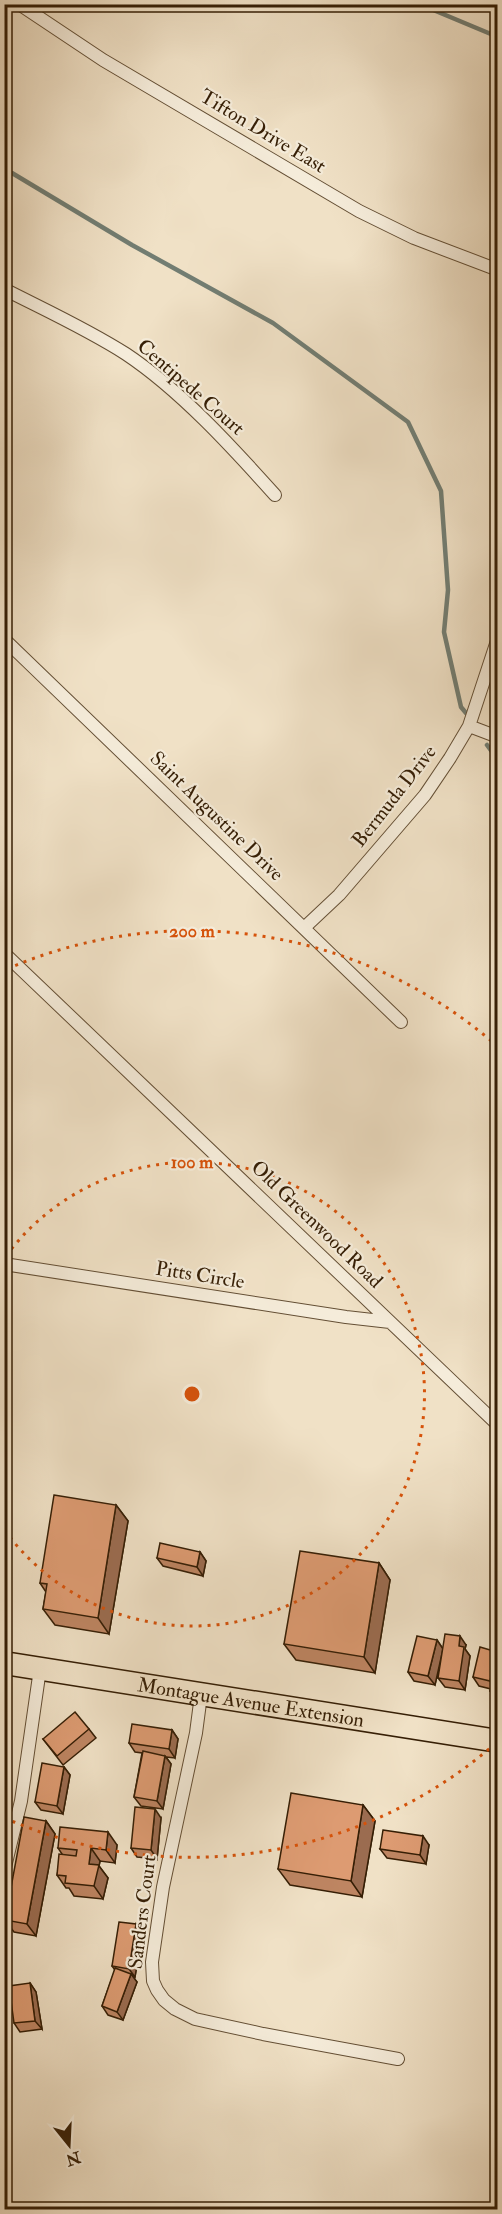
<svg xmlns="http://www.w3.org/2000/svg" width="502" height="2214" font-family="'IM FELL Double Pica',serif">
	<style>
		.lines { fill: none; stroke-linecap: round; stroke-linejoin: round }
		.stream { stroke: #727d72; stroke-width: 4.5 }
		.street-casing { stroke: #644f35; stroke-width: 14 }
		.highway-casing { stroke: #351e05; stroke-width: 25 }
		.street { stroke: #f5ecda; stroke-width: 12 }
		.highway { stroke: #f0e1c6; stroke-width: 22 }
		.wall { fill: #be8562; stroke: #351e05; stroke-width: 1.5 }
		.shaded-wall { fill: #9b6c50; stroke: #351e05; stroke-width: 1.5 }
		.building { fill: #dd9b72; stroke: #351e05; stroke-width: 1.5 }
		.ring { fill: none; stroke: #d6530b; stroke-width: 3; stroke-dasharray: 3 6 }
		.labels { text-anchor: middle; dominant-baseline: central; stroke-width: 4.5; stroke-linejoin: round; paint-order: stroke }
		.street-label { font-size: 20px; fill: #351e05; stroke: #f5ecda }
		.centre { fill: #d6530b; stroke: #f5ecda; stroke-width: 3 }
		.ring-label { font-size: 18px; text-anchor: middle; font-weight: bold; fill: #d6530b; stroke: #f5ecda; stroke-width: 4.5; stroke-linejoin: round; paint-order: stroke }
	</style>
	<rect width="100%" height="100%" fill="#f0e1c6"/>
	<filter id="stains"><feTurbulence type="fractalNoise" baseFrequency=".00333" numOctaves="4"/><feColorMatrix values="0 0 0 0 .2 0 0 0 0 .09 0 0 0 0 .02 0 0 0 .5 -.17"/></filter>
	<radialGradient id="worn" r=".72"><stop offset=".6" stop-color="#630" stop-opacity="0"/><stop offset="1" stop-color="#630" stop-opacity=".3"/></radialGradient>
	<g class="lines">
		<path class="stream" d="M419,4l79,33
			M4,170l8,3 120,72 141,78 135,99 33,69 7,99 -4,42 17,75 5,6
			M487,745l11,15"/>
		<g class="street-casing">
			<path id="street" d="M19,4l84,56 256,151 55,27 84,32
				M4,289c41,21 83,40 122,65 54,36 106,93 149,141
				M4,639l397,383
				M469,726l29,11
				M305,927l34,-32 86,-100 25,-37 19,-32 29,-88
				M4,953l494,472
				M4,1264l342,53 44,5
				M201,1695l-5,38 -33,154 -11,75 1,19 4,9 7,10 11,9 20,10 68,15 135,25
				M4,1871l17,-70 19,-132"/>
		</g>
		<g class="highway-casing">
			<g id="highway">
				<path id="s1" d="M4,1663l494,78"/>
			</g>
		</g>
		<use href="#street" class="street"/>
		<use href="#highway" class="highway"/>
	</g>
	<path class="wall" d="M116,1505l12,16 -19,113 -54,-9 -12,-16 3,-17 -6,-9z
		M200,1552l6,9 -3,15 -40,-10 -6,-8z
		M379,1563l11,17 -15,93 -79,-13 -12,-16z
		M437,1640l6,9 23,-4 -1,4 5,7 -5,34 -20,-3 -7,-9 4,-25 -7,32 -21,-4 -6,-9z
		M497,1652h1v49l-8,-10 1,-2 -12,-3 -6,-9z
		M89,1729l7,9 -33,27 -20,-26z
		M172,1730l6,9 -3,19 -9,-1 5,7 -8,45 -22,-3 -7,-9 8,-44 -7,-1 -6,-9z
		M64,1767l6,8 -7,39 -22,-4 -6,-8z
		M363,1805l12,16 -13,76 -72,-12 -12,-16z
		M161,1818l-4,41 -20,-2 -6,-9z
		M46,1821l9,13 -19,102 -22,-4 -9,-12z
		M117,1845l-2,18 -15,-2 -1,5 9,12 -5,21 -29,-3 -5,-8h-3l-9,-13 5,-21 -4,-6z
		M429,1845l-3,19 -39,-6 -7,-9z
		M142,1933l-7,44h-2l4,5 -14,38 -15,-5 -6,-9 13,-36 -3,-4z
		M30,1983l6,9 6,37 -22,3 -6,-9z"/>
	<path class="shaded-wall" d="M116,1505l12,16 -19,113 -11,-16z
		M200,1552l6,9 -3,15 -6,-9z
		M379,1563l11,17 -15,93 -11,-16z
		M460,1636l6,9 -1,4 5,7 -5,34 -6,-9v-35z
		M437,1640l6,9 -8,36 -7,-9z
		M497,1652l1,32 -2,6 -6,-9z
		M172,1730l6,9 -3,19 -6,-9z
		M165,1756l6,8 -8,45 -6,-8z
		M64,1767l6,8 -7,39 -6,-8z
		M363,1805l12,16 -13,76 -11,-16z
		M155,1809l6,9 -4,41 -6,-9z
		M46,1821l9,13 -19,102 -9,-12z
		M108,1832l9,13 -2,18 -9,-13z
		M423,1836l6,9 -3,19 -6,-9z
		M91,1848l9,13 -1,5 9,12 -5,21 -9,-13 -5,-22z
		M136,1924l6,9 -7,44 -6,-8z
		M131,1974l6,8 -14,38 -6,-8z
		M30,1983l6,9 6,37 -7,-8z"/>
	<path class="building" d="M54,1495l62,10 -18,113 -55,-9 4,-25 -7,-1z
		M160,1543l40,9 -3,15 -40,-9z
		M300,1551l79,12 -15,94 -80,-13z
		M445,1634l15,2 -1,10 5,1 -5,34 -21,-3z
		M417,1636l20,4 -9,36 -20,-4z
		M480,1647l17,5 -7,29 -17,-4z
		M497,1663h1v30l-8,-2z
		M75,1712l14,17 -32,27 -14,-17z
		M132,1724l40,6 -3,19 -40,-6z
		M143,1751l22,5 -8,45 -23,-4z
		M42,1763l22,4 -7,39 -22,-4z
		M291,1793l72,12 -12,76 -73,-12z
		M135,1807l20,2 -4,41 -20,-2z
		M24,1817l22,4 -19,103 -22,-4z
		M60,1827l48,5 -2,18 -15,-2 -2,16 10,1 -5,21 -29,-3 1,-7 -9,-1 2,-21 17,2 1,-6 -19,-2z
		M383,1830l40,6 -3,19 -40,-6z
		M119,1922l17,2 -7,45 -17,-3z
		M115,1968l16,6 -14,38 -15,-6z
		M30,1983l5,38 -21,2 -5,-37z"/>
	<g class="ring">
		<path d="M6 1256A232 232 0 1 1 6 1532"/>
		<path d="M496 1743A463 463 0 0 1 7 1819M7 969A463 463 0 0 1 496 1045"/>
	</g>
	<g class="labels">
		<g class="street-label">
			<text transform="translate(263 131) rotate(31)">Tifton Drive East</text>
			<text transform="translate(191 387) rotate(41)">Centipede Court</text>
			<text transform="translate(394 796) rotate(-52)">Bermuda Drive</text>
			<text transform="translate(217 816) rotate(44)">Saint Augustine Drive</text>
			<text transform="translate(317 1224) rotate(44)">Old Greenwood Road</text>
			<text transform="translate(200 1275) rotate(9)">Pitts Circle</text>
			<text stroke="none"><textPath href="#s1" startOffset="250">Montague Avenue Extension</textPath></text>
			<text transform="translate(142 1912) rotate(-83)">Sanders Court</text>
		</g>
	</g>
	<circle cx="192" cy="1394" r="9" class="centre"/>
	<g class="ring-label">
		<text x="192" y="937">200 m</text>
		<text x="192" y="1168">100 m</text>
	</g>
	<rect width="502" height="2214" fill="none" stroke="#f0e1c6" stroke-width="24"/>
	<rect x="6" y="6" width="490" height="2202" fill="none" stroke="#351e05" stroke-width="3"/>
	<rect x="12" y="12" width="478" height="2190" fill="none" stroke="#351e05" stroke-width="1.5"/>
	<g transform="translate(69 2145) rotate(162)" stroke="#f5ecda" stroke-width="4.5" paint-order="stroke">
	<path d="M0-4.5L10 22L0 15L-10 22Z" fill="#351e05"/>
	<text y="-9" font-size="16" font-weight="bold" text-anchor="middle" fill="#351e05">N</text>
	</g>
	<rect width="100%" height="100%" filter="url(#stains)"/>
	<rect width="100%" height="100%" fill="url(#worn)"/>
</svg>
